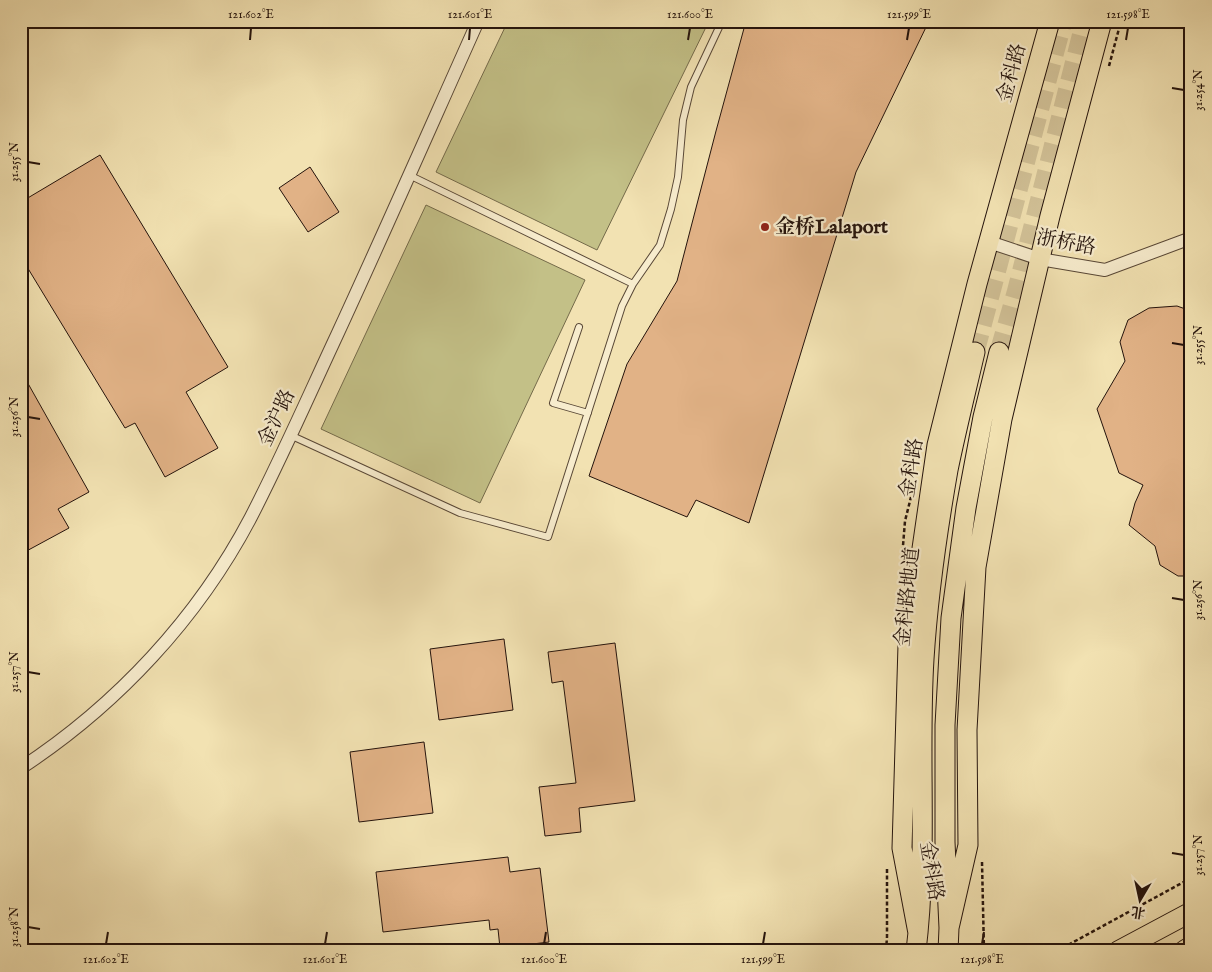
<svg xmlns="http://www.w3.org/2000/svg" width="1212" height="972" font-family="'IM FELL English','Noto Serif SC',serif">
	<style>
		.green { fill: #c3c087; stroke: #746a4a }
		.building { fill: #e1b286; stroke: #24130c }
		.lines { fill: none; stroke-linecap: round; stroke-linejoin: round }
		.primary-tunnel { stroke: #d3c399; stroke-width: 19; stroke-dasharray: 19 9; stroke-linecap: butt }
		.lane-casing { stroke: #584736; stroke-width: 8 }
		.street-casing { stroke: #584736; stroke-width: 14 }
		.primary-casing { stroke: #24130c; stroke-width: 21 }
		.highway-casing { stroke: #24130c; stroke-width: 24 }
		.path { stroke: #24130c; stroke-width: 2.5; stroke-dasharray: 4 2.5; stroke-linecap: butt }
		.lane { stroke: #f7eccd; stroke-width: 6 }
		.street { stroke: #f7eccd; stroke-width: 12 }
		.primary { stroke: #f2e2b2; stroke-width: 19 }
		.highway { stroke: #f2e2b2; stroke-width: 22 }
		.ticks { fill: none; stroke: #24130c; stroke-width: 2 }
		.poi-dot { fill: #8f2418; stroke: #f7eccd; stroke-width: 2 }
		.labels { text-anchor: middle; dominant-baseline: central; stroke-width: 4.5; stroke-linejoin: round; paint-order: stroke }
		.street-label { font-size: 20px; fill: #24130c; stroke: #f7eccd }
		.poi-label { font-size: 20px; font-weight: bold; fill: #24130c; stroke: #f7eccd; text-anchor: start }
		.neatline { fill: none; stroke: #24130c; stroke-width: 2 }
		.ticks-label { font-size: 12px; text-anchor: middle; fill: #24130c }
	</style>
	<rect width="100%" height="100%" fill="#f2e2b2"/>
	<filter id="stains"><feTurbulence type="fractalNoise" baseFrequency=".004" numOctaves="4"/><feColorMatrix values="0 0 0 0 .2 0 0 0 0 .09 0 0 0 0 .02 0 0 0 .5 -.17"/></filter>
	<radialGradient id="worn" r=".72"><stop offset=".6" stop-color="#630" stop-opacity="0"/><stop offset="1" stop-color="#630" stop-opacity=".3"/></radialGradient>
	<path class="green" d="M508,21h201l-112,229 -161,-78z
		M426,205l159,75 -105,223 -159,-74z"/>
	<path class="building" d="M746,21h183l-73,151 -107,351 -53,-23 -9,17 -98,-41 38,-112 50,-83 39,-150z
		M100,155l128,212 -42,25 32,56 -53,29 -30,-54 -10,5 -104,-171v-55z
		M310,167l29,45 -31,20 -29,-44z
		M1177,306l14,5v265h-13l-18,-11 -5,-19 -26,-21 6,-22 8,-18 -24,-12 -22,-64 28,-48 -5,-19 8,-22 21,-12z
		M21,371l68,121 -31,17 11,19 -48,26z
		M504,639l9,71 -74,10 -9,-71z
		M615,643l20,158 -56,7 2,24 -36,4 -6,-49 37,-4 -13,-102 -11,2 -4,-31z
		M424,742l9,71 -74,9 -9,-70z
		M508,857l2,15 30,-4 9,74 -49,6 -2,-19 -8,1 -1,-10 -106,12 -7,-60z"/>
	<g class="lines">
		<path class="primary-tunnel" d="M975,352l88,-331
			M999,352l17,-59 69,-272"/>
		<g class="lane-casing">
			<path id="lane" d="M633,284l27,-39 11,-36 7,-32 5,-57 8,-33 31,-66
				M579,327l-26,76 35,10
				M290,435l170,78 88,24 74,-231 11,-22 -224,-109"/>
		</g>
		<g class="street-casing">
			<path id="street" d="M989,242l51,17 65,11 86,-32
				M21,768c96,-63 177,-150 230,-251 31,-60 58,-122 86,-182 48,-104 94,-209 141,-314"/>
		</g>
		<g class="primary-casing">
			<path id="primary" d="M949,928l19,-83 -1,-115 9,-163 26,-148 48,-203 52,-195
				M918,933l-16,-85 6,-203 29,-200 40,-161 73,-263
				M916,951c12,-97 2,-195 8,-292 4,-63 13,-126 24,-189 8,-39 18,-79 27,-118
				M948,951l1,-23 -4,-86v-117l6,-107 15,-110 17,-91 16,-65
				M1118,951l73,-39"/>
		</g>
		<g class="highway-casing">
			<path id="highway" d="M1186,951l5,-3"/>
		</g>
		<path class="path" d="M1109,66l12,-45
			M902,558l3,-37 6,-24
			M982,862l2,89
			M886,951l1,-14v-69
			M1057,951l134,-73"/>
		<use href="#lane" class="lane"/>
		<use href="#street" class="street"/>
		<use href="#primary" class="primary"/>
		<use href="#highway" class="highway"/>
	</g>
	<path class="ticks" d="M250,40l1,-12M469,40l1,-12M688,40l2,-12M907,40l2,-12M1126,40l2,-12M1172,88l12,2M28,162l12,2M1172,343l12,2M28,417l12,2M1172,598l12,2M28,672l12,2M1172,853l12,2M28,927l12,2M106,944l2,-12M325,944l2,-12M544,944l2,-12M763,944l2,-12M982,944l2,-12"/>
	<circle class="poi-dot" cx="765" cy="227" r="5"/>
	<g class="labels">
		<g class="street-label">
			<text transform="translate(1012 73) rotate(-75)">金科路</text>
			<text transform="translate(1066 243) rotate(11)">浙桥路</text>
			<text transform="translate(277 418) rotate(-65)">金沪路</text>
			<text transform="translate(912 468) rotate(-81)">金科路</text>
			<text transform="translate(908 597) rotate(-84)">金科路地道</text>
			<text transform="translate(931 871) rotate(81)">金科路</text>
		</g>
		<g class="poi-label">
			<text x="775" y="227">金桥Lalaport</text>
		</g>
	</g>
	<rect width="1212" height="972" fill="none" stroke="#f2e2b2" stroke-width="55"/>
	<g transform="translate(1140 900) rotate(189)" stroke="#f7eccd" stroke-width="4" paint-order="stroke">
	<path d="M0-4L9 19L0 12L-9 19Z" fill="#24130c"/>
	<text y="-8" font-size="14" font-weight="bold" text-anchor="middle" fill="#24130c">北</text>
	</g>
	<rect x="28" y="28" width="1156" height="916" class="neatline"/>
	<g class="ticks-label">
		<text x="251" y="18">121.602°E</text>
		<text x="470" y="18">121.601°E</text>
		<text x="690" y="18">121.600°E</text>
		<text x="909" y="18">121.599°E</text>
		<text x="1128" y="18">121.598°E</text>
		<text transform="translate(1198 90) rotate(-90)" y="4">31.254°N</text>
		<text transform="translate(14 162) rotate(-90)" y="4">31.255°N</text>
		<text transform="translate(1198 345) rotate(-90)" y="4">31.255°N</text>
		<text transform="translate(14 417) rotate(-90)" y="4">31.256°N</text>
		<text transform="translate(1198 600) rotate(-90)" y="4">31.256°N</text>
		<text transform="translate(14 672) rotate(-90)" y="4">31.257°N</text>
		<text transform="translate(1198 855) rotate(-90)" y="4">31.257°N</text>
		<text transform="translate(14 927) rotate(-90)" y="4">31.258°N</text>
		<text x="106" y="963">121.602°E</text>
		<text x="325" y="963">121.601°E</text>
		<text x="544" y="963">121.600°E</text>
		<text x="763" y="963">121.599°E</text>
		<text x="982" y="963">121.598°E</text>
	</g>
	<rect width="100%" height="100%" filter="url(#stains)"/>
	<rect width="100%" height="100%" fill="url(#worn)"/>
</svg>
